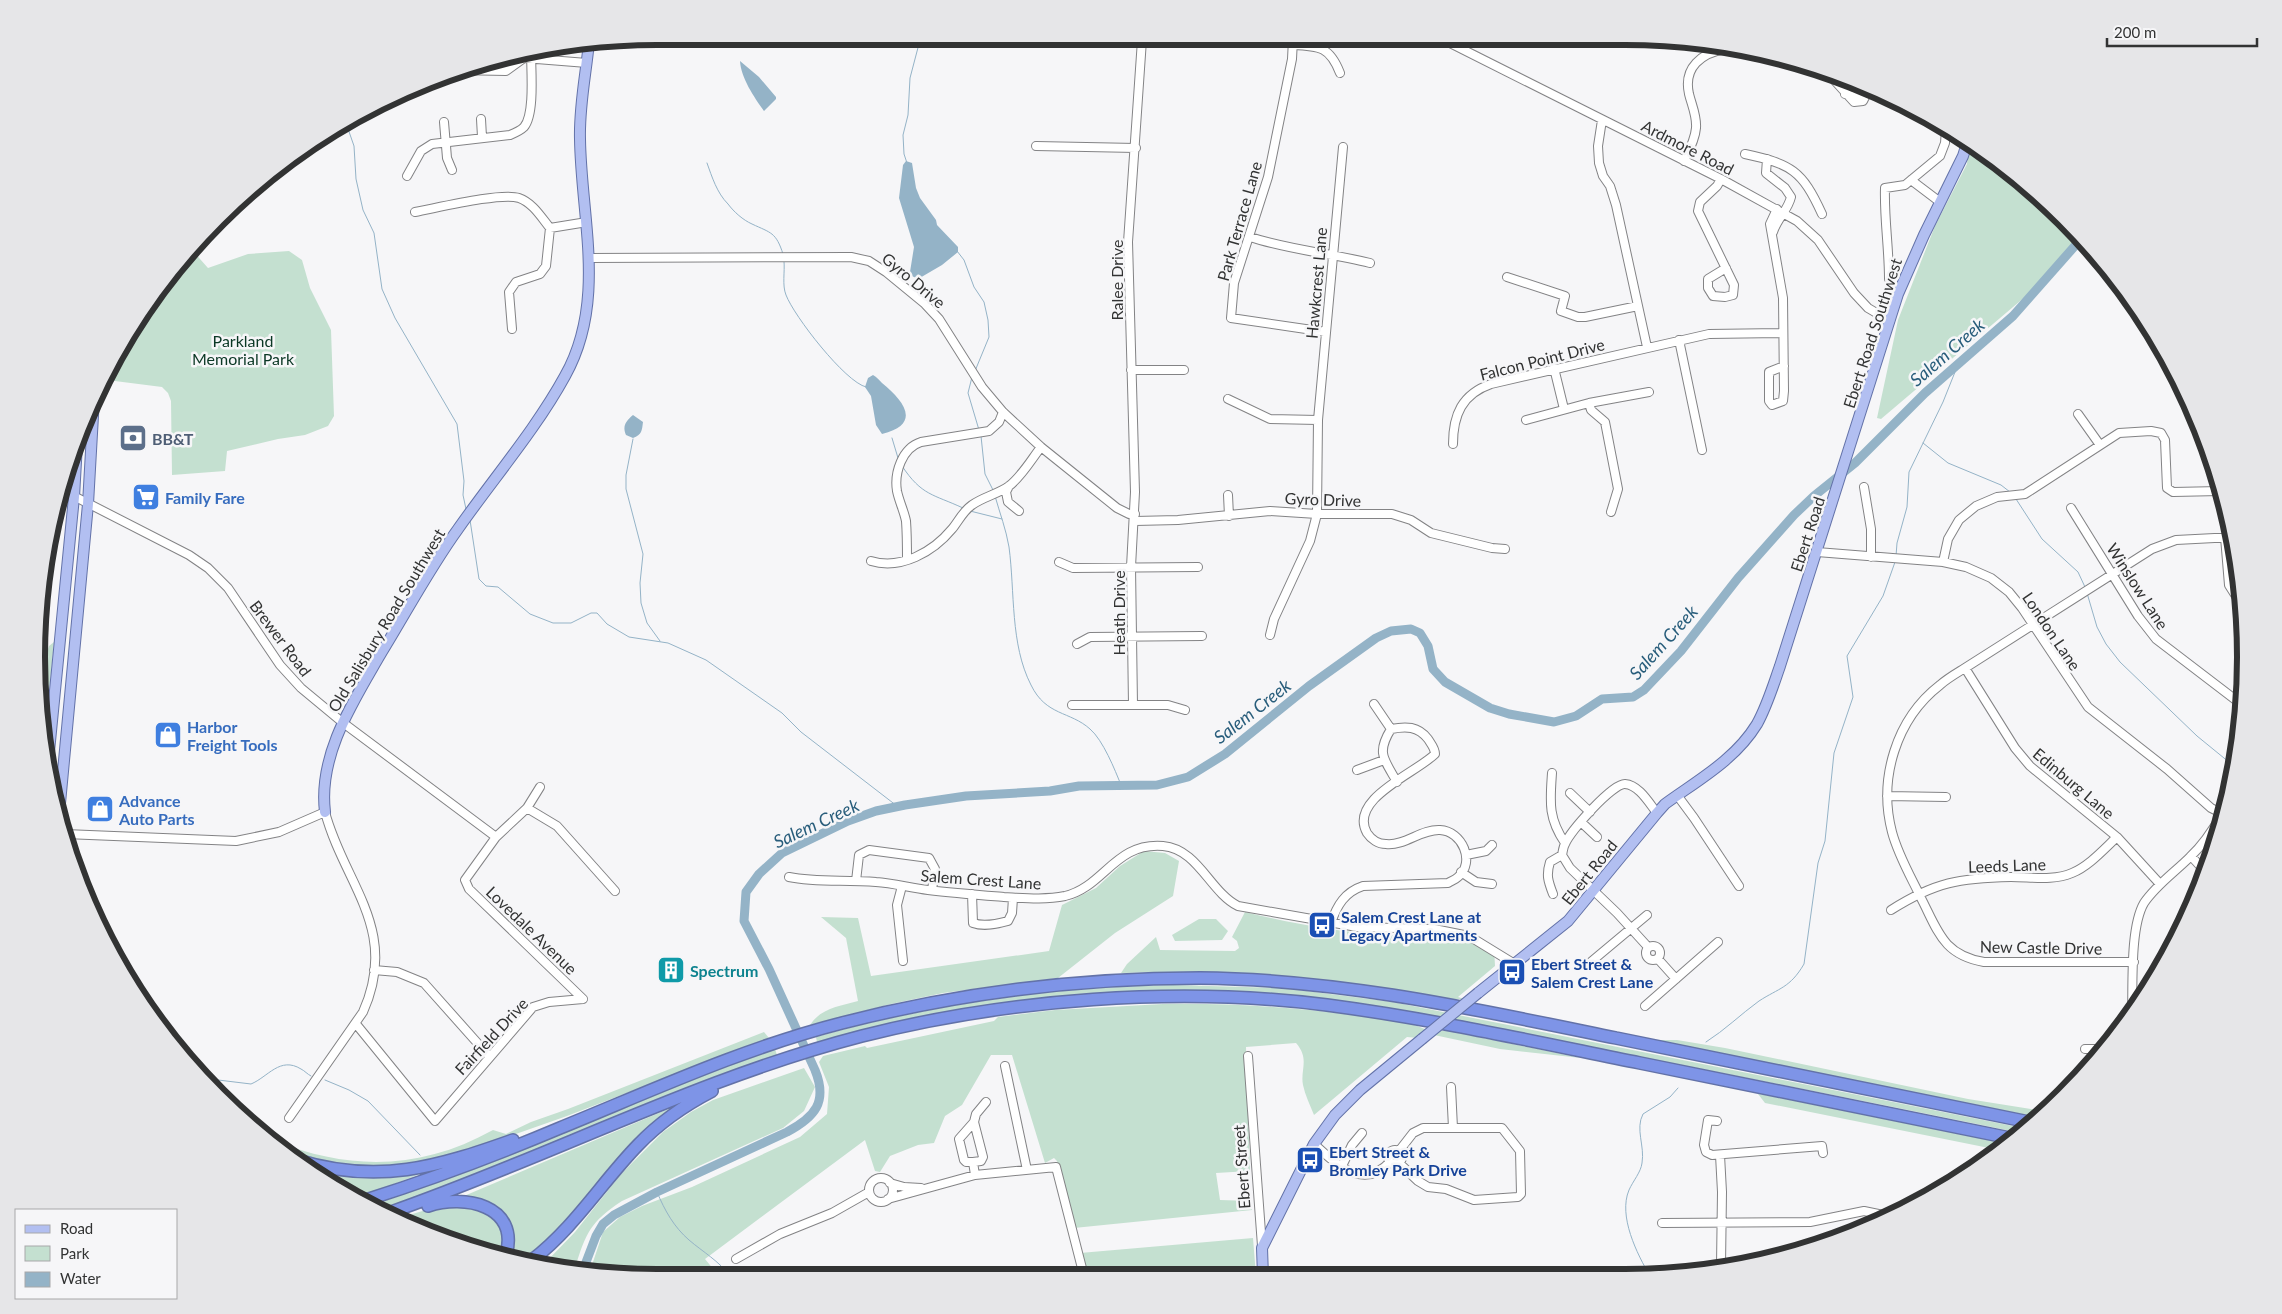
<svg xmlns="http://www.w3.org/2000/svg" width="2282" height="1314" font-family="Lato,sans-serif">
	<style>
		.green { fill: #c4e0d0 }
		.water { fill: #94b3c7 }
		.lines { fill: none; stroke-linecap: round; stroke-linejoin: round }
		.stream { stroke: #94b3c7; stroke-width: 1 }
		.river { stroke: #94b3c7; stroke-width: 9 }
		.minor-casing { stroke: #838385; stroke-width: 10 }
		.major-casing { stroke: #6372a8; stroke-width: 12 }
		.highway-casing { stroke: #6372a8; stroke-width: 14 }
		.minor { stroke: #fff; stroke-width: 8 }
		.major { stroke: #b2bff1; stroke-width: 10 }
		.highway { stroke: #7e94e7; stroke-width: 11 }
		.major-bridge-casing { stroke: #6372a8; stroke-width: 12; stroke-linecap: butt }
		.major-bridge { stroke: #b2bff1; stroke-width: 10 }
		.labels { text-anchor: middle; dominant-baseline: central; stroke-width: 5; stroke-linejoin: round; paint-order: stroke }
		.street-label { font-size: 16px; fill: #323333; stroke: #f6f6f8 }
		.park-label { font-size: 16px; fill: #0b3825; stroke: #f6f6f8 }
		.service-label { font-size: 16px; font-weight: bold; fill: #4e5e75; stroke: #f6f6f8; text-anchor: start }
		.shop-label { font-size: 16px; font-weight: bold; fill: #366cbe; stroke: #f6f6f8; text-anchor: start }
		.transit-label { font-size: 16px; font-weight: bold; fill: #164399; stroke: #f6f6f8; text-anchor: start }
		.culture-label { font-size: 16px; font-weight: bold; fill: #0d838f; stroke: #f6f6f8; text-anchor: start }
		.water-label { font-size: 18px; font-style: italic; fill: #285d7b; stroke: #f6f6f8 }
		.rim { fill: none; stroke: #323333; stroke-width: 6 }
	</style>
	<rect width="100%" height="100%" fill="#f6f6f8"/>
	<path class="green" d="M1969,140l95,78 16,20 -54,58 -145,123 -4,-1 21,-98 37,-94 32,-62z
		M192,250l16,18 40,-14 41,-3 13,9 8,28 21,42 3,86 -6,10 -23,9 -27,4 -51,12 -2,20 -53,4 -1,-74 -3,-8 -6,-6 -55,-7 1,-11 33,-57z
		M54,642l-10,101 -5,-34 8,-57 2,-6z
		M1144,851l21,2 14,8 -6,35 -58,37 -57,45 -115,15 -52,11 -81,21c11,-17 30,-19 48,-24l-12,-63 -25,-21 37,1 13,58 178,-25 13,-46 34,-17 24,-22z
		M1245,912c46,11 96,21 144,23 36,2 72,-6 105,12l1,19 -37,31 6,2h-12c-111,-19 -218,-30 -331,-26l6,-9 29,-27 4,13 75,1 4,-3 -2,-7 -5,-4z
		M1199,919h17l12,12 -6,9 -47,1 -3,-6z
		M1173,985l110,3 110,14 630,126 -7,4c-144,-29 -287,-58 -431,-86 -129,-26 -255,-54 -387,-55 -131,-2 -254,19 -381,51l-1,-5c117,-33 235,-50 357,-52z
		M1163,1004c66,-1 132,3 197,12 22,3 47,4 67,14l-9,8 -11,-1 -93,78c-4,-10 -9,-20 -11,-30 -3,-15 7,-26 -7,-42l-50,4 4,124 -34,2 4,27 31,1 1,9 -178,18 -17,-67 -3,-3 -9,5 -33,-108h-21l-29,50 -17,11 -11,27 -16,2 -28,11 -10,16 -5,-1 -10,-31 -160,119 14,17h-103l-26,-5 13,-39 17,-15 22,-11 50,-19 108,-50 27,-23 2,-27 -10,-25 4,-6 42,-10 2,2 127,-27 4,-4 57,-7z
		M1438,1031h11l132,27 -81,-9 -66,-14z
		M764,1032l5,6 -202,78 -120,42 -59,9 -45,-2 -49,-11 -7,-3 -12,-10c76,30 146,29 218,-11l13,4 25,-12 37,-13z
		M1653,1040h24l48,8 243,51 76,12 -7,6z
		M775,1049l2,6c-133,46 -260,108 -394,153l-7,-4 104,-37 199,-83z
		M804,1068l11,19 -11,24 -21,17 -161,73c-32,21 -36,32 -47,67l-29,-6 29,-30 46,-58 42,-42 28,-20 22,-12z
		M1758,1094l7,1 238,48 -9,6 -229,-46z
		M673,1107l1,3 -104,110 -41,39 -21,-4 -1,-30 -43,-29z
		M303,1165l115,7 2,2 -60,23 -48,-24z
		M450,1203l41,10 13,19 -1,22 -45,-9 -56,-28z
		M1253,1238l3,38h-170l-6,-23z"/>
	<path class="water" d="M740,61l19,16 17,20v2l-12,12c-10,-14 -23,-33 -24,-50z
		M906,161l6,2 4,25 4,10 16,22 1,5 21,22v5l-16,13 -24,14 -6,-3 -2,-4 4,-25 -15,-49 4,-33z
		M873,375c4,2 6,5 9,8 21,17 41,41 0,51l-6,-9 -5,-29 -6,-9 3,-9z
		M633,415l10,7c-1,8 -1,13 -10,16l-7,-3c-4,-9 0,-14 7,-20z"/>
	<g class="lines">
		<path class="stream" d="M346,123l8,23 2,33 7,31 11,23 8,56 13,29 62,106 7,57 -1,14 3,14
			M707,163c5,14 10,30 21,41 6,8 15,16 24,20 19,9 24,8 31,30
			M907,163l-3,-9 -1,-19 5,-20 2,-37 10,-38
			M957,251l7,9 10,27 10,15 4,18 1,17 -14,34
			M784,261c1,11 -2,24 2,34 8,21 59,87 80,92
			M972,377l-4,16 11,37
			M981,436l4,38 8,16
			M892,438l6,20
			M633,439l-7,36v14l17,65 -3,29 1,20 6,20 13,18
			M1923,443l25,20 53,22 9,7
			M902,466c20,30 31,28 61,42
			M995,496c5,18 11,33 14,51 6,45 1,97 22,138 15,31 39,26 59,44 13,11 25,41 31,56
			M2016,499l26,40 36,33 7,15
			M970,511l32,8
			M470,520l9,59 7,7 12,1 32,27 23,9h18l20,-10h6l10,11 22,13 39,6 38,17 76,53 19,19 96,74
			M1896,556l1,-13 10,-36 2,-35 34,-70 16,-40
			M2087,593l10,34 9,17 14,18 77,74 38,31
			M1706,1042c19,-12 35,-28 53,-41 20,-13 31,-13 45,-37l14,-101 7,-22 9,-88 19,-56 -6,-41 36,-60 12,-34
			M200,1074l10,5 41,5c17,-7 29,-28 50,-15 4,2 6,5 10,7
			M325,1080l24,10 19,11 52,54
			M657,1192c8,19 17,35 32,48 14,12 30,21 41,36
			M1650,1276c-13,-22 -32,-60 -21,-86 4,-9 12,-18 13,-27 3,-17 -7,-34 1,-49l27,-17 8,-9"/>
		<path class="river" d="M583,1270l13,-34 7,-12 11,-9 43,-23 130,-60c28,-15 41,-30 28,-62l-46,-101 -25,-48 2,-29 13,-18 23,-21 66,-32 28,-10 29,-6 61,-9 84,-5 29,-5 78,-1 31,-8 37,-23 84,-68 67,-48 15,-7 20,-2 9,4 8,13 5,23 12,13 45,26 19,6 45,8 22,-6 26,-17 31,-2 11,-7 37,-39 57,-73 56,-63 20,-19 41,-33 70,-70 88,-77 68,-77"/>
		<g class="minor-casing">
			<path id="minor" d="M1440,38l281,141 76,42 21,19 36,53 14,15 22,13
				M1293,39l-1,20 -24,118 -34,106 -3,35 95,14
				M1293,45c27,1 37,2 47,28
				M455,70l51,1 18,-13 63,5
				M1825,70l29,32 9,-1 5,-10
				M1845,94l8,2 13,-6
				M481,119l1,18
				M1602,120l-4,26 1,17 4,13 7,10 6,19 31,142
				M444,122l3,36 5,12
				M1036,146l100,2
				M1745,154c46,10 57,16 77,60
				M1767,159l-1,14 19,15 6,9c-3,13 -14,22 -18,35
				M1684,161c5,-10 11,-21 12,-33 1,-12 -4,-22 -7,-34 -6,-27 13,-41 36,-45
				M407,176l14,-25 11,-7 78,-9c5,-2 10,-4 14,-8 11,-13 7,-57 7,-75
				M1721,179l-4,7 -17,16 -2,9 36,74 -1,10 -8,2 -12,-1 -5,-8v-9l18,-11
				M1911,180l29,22
				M1777,209l-7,15 13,74 1,93 -1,10 -11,4 -3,-4v-29l15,-6
				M415,212c22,-4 86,-20 104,-14 14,5 22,19 31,30l37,-6
				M1250,237c39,13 80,16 120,26
				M590,258l261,-1 18,4 17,11 39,32 14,15 43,68 21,25 38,35 76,61 12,6h6
				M1507,277l58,19 -4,15 17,6h7l53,-11
				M1889,279c0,-31 -5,-61 -4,-91l20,-3 35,-29 5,-13 1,-14
				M512,329l-3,-37 7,-10 24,-8 6,-8 4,-38
				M1679,340l23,110
				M1554,368l10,41
				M1131,370h53
				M1228,399l42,20 48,1
				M1589,403l2,7 14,12 13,67 -7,23
				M2078,414l22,31
				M1526,420l63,-17 60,-11
				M1453,444c0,-29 9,-50 38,-60l218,-50 74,-1
				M1009,486l-3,6 2,10 11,9
				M1864,487l7,42v28
				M60,489l129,66 19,13 20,20 52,77 21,23 41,34 154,115
				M1228,495l1,21
				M2071,508l67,108 18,23 85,65
				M1135,521l43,-1 92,-9 47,3h75l19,6 20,13 61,15 13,1
				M2225,537l4,48 12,19
				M1817,552l126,10 23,5 25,11 18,14 13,16 66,99 79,62 44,39 12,6
				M907,560c0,-13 0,-26 -1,-39 -2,-10 -7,-20 -9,-30 -3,-18 5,-43 24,-49l68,-11 10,-9 4,-10
				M871,561c30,9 62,-9 81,-32 6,-7 11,-18 20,-24 11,-8 26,-11 37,-19 13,-10 22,-26 32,-39
				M1059,562l14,6 125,-1
				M1943,562l5,-23 11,-19 17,-14 21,-9 28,-3 94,-61 32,-2 10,2 4,7 2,48 6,4 47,-1
				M1270,635l4,-16 36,-78 7,-27 1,-94 25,-273
				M1077,644l13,-7 112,-1
				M1965,668l50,80 15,18 87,71 43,47
				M1374,704l17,25
				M1072,705h96l17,5
				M1133,705l-2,-138 4,-75 -7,-250 14,-202
				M1357,770l27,-10
				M1552,773c-2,29 -4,45 13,70
				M540,787l-13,21 -31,29 -31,43 4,9 114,110
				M1570,793l20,19
				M1677,795l17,23 45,68
				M1887,796l59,1
				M527,808l30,18 58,65
				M1582,823l15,14
				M65,834l171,7 43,-9 46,-20c19,72 75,117 38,200l-74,106
				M1466,855l20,-4 6,-6
				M2191,856l10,11 2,7
				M1461,872l15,10 16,2
				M789,877c28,6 58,2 87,5 17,1 35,6 52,8 25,3 51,5 76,7 20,1 41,3 61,-1 39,-9 50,-54 98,-50 35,3 47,46 75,60l119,21 77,2 35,7 44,27
				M856,881l3,-26 10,-5 60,8 6,11 -3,21
				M902,886l-5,19 6,56
				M972,894l1,29c11,4 24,1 35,-2l4,-8 1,-15
				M1553,894c-5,-13 -7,-19 -3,-32l12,-7
				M1891,910c44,-28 69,-32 120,-33 21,0 42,4 61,-4 17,-7 31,-23 45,-36
				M1331,923c6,-18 14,-31 32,-37l85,-3c3,-2 7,-3 10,-6 18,-15 4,-46 -18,-47 -19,-1 -35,16 -54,14 -8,0 -15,-5 -19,-11 -19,-34 49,-60 68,-79 0,-6 -4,-10 -7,-15 -10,-13 -22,-13 -37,-10 -15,24 -7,30 6,53
				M1646 953a7 7 0 1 1 14 0a7 7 0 1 1-14 0Z
				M1648,947l-31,-34 -47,-45 -8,-13c1,-4 1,-8 3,-11 5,-13 48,-61 60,-60 14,1 24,19 32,29
				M1658,959l18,20
				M2134,962h-150c-41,-7 -46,-31 -63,-64 -10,-21 -23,-43 -29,-66 -14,-53 4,-113 48,-147 8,-7 17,-12 25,-17l187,-119 24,-9 58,-3
				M1586,966l61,-51
				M374,970l23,2 27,11 65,73
				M1645,1006l73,-64
				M2132,1013c1,-29 -2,-86 12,-110 12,-18 31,-31 46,-46 14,-13 23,-27 32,-43
				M356,1024l79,97 98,-114 16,-5 34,-3
				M2085,1049h17
				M1248,1056l14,190
				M1005,1066l22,104
				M1451,1087l2,41
				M1717,1121l-9,-1 -4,25 2,7 6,3 110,-9 1,7
				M1314,1144c22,20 49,47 76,18
				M1388 1157a7 7 0 1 1 14 0a7 7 0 1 1-14 0Z
				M1399,1151l14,-18 10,-5h79l18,23 1,43 -3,3 -44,3 -28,-11 -18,-2 -10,-6 -19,-18
				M1720,1155l2,37 -1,73
				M973,1162h-7l-2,-2 -5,-21 15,-17
				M1342,1166l10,-21 10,-12
				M975,1175l-2,-13 8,-1 2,-4 -9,-35 2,-8 10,-12
				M869 1190a12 12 0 1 1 24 0a12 12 0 1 1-24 0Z
				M890,1183l14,4 17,1
				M888,1199l87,-24 81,-8 28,109
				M1662,1223l148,-1 54,-11 24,5
				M736,1259l44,-25 52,-21 37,-21"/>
		</g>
		<g class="major-casing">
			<path id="major" d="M47,772l27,-275 3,-53
				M325,812c-7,-57 28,-110 55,-157 26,-42 49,-86 78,-126 35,-50 78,-100 107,-153 42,-75 16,-158 15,-237 -1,-33 6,-65 9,-97
				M59,814l29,-310 6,-106
				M1478,993l90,-72 89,-108 8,-9c33,-24 70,-44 92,-80 10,-18 16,-38 23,-58l118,-372 26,-59 39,-79 5,-16
				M1263,1276l-1,-28 52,-104 21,-29 25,-25 62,-51"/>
		</g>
		<g class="highway-casing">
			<path id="highway" d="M297,1160c81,25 140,7 216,-20
				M366,1200c66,-21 130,-45 194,-72 93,-38 184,-80 282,-105 117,-30 237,-45 358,-45 140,1 279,32 416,60 138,28 276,56 413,84
				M428,1206c36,-12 92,-1 78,49
				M391,1212c158,-55 308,-134 471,-176 146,-37 315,-50 465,-31 106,14 209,37 313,58 123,25 246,50 370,75
				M532,1260c42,-32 70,-78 106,-115 21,-22 47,-40 74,-54"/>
		</g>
		<use href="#minor" class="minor"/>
		<use href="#major" class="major"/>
		<use href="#highway" class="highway"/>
		<g class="major-bridge-casing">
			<path id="major-bridge" d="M1422,1039l56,-46"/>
		</g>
		<use href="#major-bridge" class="major-bridge"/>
	</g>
	<defs>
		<g id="bank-square" transform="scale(1.4375)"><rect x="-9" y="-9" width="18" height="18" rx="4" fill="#5c6f8a" stroke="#f6f6f8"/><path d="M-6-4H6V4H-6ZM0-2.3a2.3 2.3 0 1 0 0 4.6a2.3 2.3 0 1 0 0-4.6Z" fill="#fff"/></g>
		<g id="supermarket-square" transform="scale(1.4375)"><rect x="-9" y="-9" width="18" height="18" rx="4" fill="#3f7fe0" stroke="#f6f6f8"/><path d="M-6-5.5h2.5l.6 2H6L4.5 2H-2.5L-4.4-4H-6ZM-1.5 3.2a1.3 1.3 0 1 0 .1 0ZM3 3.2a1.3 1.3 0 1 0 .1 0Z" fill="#fff"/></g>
		<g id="shop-square" transform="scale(1.4375)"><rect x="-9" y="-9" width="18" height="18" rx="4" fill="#3f7fe0" stroke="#f6f6f8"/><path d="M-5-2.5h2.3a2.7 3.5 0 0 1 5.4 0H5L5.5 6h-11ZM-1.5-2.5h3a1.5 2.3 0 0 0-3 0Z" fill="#fff"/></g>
		<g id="bus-square" transform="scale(1.4375)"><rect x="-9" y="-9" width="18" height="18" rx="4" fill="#1a4fb4" stroke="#f6f6f8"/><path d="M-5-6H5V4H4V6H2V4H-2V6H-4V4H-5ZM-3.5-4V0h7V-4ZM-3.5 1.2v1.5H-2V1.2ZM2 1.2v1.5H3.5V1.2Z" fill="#fff"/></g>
		<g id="building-square" transform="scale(1.4375)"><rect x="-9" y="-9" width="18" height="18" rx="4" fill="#0f9aa8" stroke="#f6f6f8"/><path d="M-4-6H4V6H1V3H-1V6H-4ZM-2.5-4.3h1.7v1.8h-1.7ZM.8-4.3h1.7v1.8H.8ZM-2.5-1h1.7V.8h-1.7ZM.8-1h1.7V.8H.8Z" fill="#fff"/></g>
	</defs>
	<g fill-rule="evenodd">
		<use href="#bank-square" x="133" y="438"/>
		<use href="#supermarket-square" x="146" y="497"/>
		<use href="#shop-square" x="168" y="735"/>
		<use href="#shop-square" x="100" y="809"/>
		<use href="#bus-square" x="1322" y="925"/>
		<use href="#building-square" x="671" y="970"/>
		<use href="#bus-square" x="1512" y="972"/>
		<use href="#bus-square" x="1310" y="1160"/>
	</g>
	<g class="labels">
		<g class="street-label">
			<text transform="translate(1688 147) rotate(27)">Ardmore Road</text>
			<text transform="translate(1239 221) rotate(-74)">Park Terrace Lane</text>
			<text transform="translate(914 280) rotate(40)">Gyro Drive</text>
			<text transform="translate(1116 280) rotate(-90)">Ralee Drive</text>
			<text transform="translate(1316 283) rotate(-85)">Hawkcrest Lane</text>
			<text transform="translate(1872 333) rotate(-72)">Ebert Road Southwest</text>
			<text transform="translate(1542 359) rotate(-14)">Falcon Point Drive</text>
			<text transform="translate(1323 499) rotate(2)">Gyro Drive</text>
			<text transform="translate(1807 534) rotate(-72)">Ebert Road</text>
			<text transform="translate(2138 586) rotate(57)">Winslow Lane</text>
			<text transform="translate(1118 613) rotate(-90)">Heath Drive</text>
			<text transform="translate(386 620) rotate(-59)">Old Salisbury Road Southwest</text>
			<text transform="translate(2052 631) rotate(56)">London Lane</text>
			<text transform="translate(281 638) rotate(53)">Brewer Road</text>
			<text transform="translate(2074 783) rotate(40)">Edinburg Lane</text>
			<text transform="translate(2007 865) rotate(-2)">Leeds Lane</text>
			<text transform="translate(1589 872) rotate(-51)">Ebert Road</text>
			<text transform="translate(981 879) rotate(4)">Salem Crest Lane</text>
			<text transform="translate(532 930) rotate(44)">Lovedale Avenue</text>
			<text transform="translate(2041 947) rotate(1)">New Castle Drive</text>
			<text transform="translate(491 1036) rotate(-47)">Fairfield Drive</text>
			<text transform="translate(1241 1167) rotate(-94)">Ebert Street</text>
		</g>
		<g class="park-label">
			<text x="243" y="340">Parkland<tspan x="243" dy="18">Memorial Park</tspan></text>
		</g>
		<g class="service-label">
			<text x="152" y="438">BB&amp;T</text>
		</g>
		<g class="shop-label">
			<text x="165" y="497">Family Fare</text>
			<text x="187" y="726">Harbor<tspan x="187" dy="18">Freight Tools</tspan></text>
			<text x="119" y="800">Advance<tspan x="119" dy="18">Auto Parts</tspan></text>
		</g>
		<g class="transit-label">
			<text x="1341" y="916">Salem Crest Lane at<tspan x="1341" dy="18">Legacy Apartments</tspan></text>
			<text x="1531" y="963">Ebert Street &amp;<tspan x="1531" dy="18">Salem Crest Lane</tspan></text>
			<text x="1329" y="1151">Ebert Street &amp;<tspan x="1329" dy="18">Bromley Park Drive</tspan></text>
		</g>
		<g class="culture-label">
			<text x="690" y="970">Spectrum</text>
		</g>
		<g class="water-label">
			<text transform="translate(1947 352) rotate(-41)">Salem Creek</text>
			<text transform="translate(1663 642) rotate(-48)">Salem Creek</text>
			<text transform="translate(1252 711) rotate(-38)">Salem Creek</text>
			<text transform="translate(816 823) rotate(-25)">Salem Creek</text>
		</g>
	</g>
	<path d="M0 0H2282V1314H0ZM657 45H1625A612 612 0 0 1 2237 657V657A612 612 0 0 1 1625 1269H657A612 612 0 0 1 45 657V657A612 612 0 0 1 657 45Z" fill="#e6e6e8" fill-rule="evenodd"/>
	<path class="rim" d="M657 45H1625A612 612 0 0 1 2237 657V657A612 612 0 0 1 1625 1269H657A612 612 0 0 1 45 657V657A612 612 0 0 1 657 45Z"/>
	<rect x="15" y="1209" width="162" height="90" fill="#f6f6f8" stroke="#a8a8a9"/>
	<rect x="25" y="1225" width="25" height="8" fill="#b2bff1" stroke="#a8a8a9"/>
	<text x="60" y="1234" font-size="15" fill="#323333">Road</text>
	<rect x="25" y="1246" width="25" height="15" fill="#c4e0d0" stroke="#a8a8a9"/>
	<text x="60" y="1259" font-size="15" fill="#323333">Park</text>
	<rect x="25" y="1272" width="25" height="15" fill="#94b3c7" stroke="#a8a8a9"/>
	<text x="60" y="1284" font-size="15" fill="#323333">Water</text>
	<path d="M2107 38v8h150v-8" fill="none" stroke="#323333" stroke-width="2.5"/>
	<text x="2114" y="38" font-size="15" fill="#323333" stroke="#f6f6f8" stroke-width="4" paint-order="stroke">200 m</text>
</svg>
